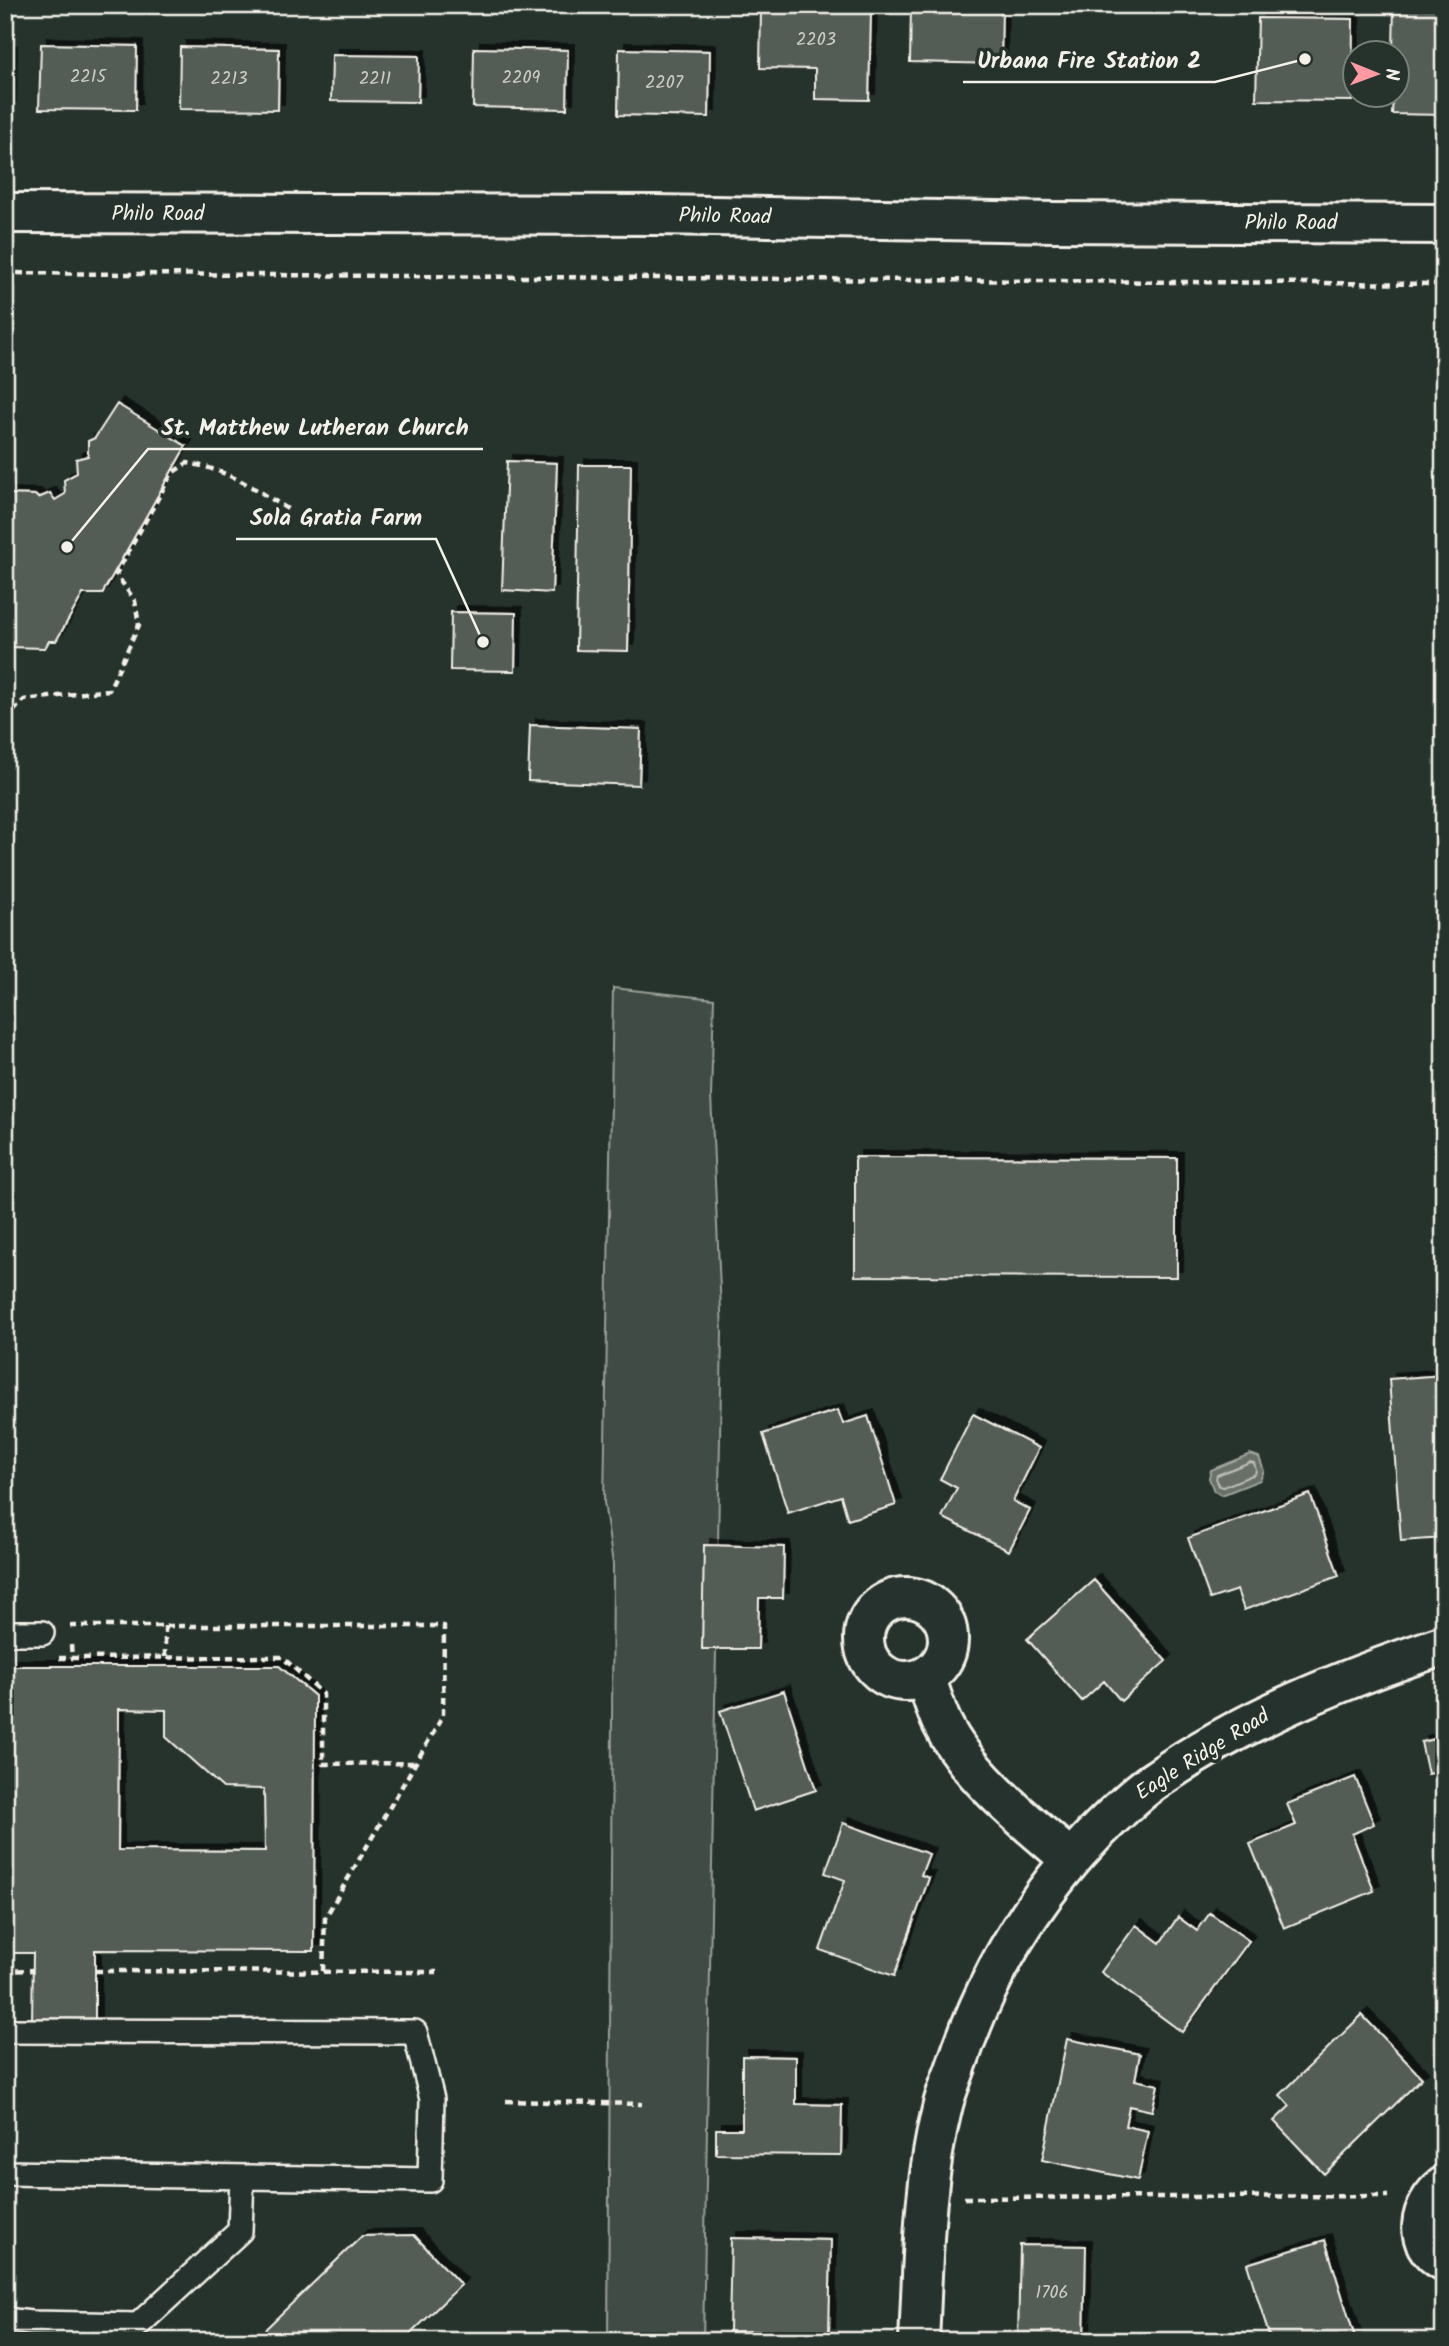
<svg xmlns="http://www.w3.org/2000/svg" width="1449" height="2346" font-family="Kalam,sans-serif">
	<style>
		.green { fill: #414b45; stroke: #9a9e96; stroke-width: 2 }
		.water { fill: #676f68; stroke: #9fa39b; stroke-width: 2 }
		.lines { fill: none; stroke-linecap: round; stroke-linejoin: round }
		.shore { stroke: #bcbdb5; stroke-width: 2 }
		.building { fill: #525c55; stroke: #f4f1e8; stroke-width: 2; fill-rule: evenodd; filter: url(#shadow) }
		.lane-casing { stroke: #f4f1e8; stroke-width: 28 }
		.street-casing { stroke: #f4f1e8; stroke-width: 44 }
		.secondary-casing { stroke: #f4f1e8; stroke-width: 44 }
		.path { stroke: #f4f1e8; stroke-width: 4.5; stroke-dasharray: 7 5; stroke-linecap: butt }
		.lane { stroke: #26332d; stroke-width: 23 }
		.street { stroke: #26332d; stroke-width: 38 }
		.secondary { stroke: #26332d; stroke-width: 38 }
		.labels { text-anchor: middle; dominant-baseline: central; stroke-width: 7; stroke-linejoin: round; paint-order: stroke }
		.number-label { font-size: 18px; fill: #ccccc3 }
		.street-label { font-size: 21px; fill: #f4f1e8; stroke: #26332d }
		.leader { fill: none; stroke: #f4f1e8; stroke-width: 2.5 }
		.callout-dot { fill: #f4f1e8; stroke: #26332d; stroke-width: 2.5 }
		.callout-label { font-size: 23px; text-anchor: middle; font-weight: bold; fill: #f4f1e8; stroke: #26332d; stroke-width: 7; stroke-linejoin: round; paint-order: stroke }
	</style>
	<defs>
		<filter id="shadow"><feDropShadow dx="6" dy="-6" stdDeviation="0" flood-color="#0009"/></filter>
	</defs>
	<rect width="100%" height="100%" fill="#26332d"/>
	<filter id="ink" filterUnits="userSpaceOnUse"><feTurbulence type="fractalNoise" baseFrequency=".0143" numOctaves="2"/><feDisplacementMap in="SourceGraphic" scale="14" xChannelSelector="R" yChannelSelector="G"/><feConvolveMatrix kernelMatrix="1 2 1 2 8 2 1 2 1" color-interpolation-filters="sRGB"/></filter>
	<g filter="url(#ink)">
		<path class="green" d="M613,988l101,11 -3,97 11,236 -19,1009h-95l5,-777 -9,-62z"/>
		<path class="water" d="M1250,1454l9,3 5,14 -4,9 -38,15 -8,-4 -5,-13 2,-8z"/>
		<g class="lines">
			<path class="shore" d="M1250,1462l4,1 2,7 -1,4 -32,13 -4,-1 -3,-8 1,-3z"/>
		</g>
		<path class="building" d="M911,5l91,2 -1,57 -91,-2z
			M1394,5h50v110l-52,-1 1,-20h3v-42h-3z
			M761,10l110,2 -2,88 -54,-1v-30l-55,-1z
			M1258,18l95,1 -1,82 -96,-1z
			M41,44l96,2 -1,64 -97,-1z
			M180,47l99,2 -1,61 -99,-1z
			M474,48l94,2 -1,59 -94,-2z
			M619,49l91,2 -1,66 -91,-2z
			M5,52h6l-1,56h-5z
			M332,55l87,1 -1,46 -87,-1z
			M117,404l69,42 -84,148h-19l-27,47h-7l-4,7 -40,-1v-153l30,1 3,3 12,-5 5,7 10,-6 -1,-14 13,-7 -1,-14 12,-3v-15l7,-3z
			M507,461l50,2 -5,130 -50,-3z
			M579,465h52l-3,186 -52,-1z
			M451,612l65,1 -1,58 -65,-1z
			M530,725l111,4 -2,56 -111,-4z
			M855,1157l322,1v119l-322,-1z
			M1444,1375v163l-43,3 -12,-162z
			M838,1410l5,14 25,-8 28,89 -48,15 -7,-24 -53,17 -25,-79z
			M973,1414l66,34 -26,53 17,9 -21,41 -67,-34 15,-29 -17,-9z
			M1310,1494l29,82 -95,34 -7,-20 -27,9 -22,-61z
			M704,1545l80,2 -1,51h-24l-1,51h-56z
			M1094,1580l72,81 -45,40 -17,-20 -22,20 -55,-62z
			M5,1666h274l36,30 -1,255 -219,-1v72h-63l1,-69h-28zM119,1709l47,1v27l57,51 41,1 1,62 -147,-1z
			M784,1691l32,99 -63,21 -33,-100z
			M1444,1737v34l-16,3 -7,-32z
			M1355,1777l19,47 -22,10 22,57 -90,37 -34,-84 46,-19 -9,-21z
			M843,1823l86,31 -8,21 8,3 -35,98 -74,-26 25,-70 -20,-7z
			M1210,1913l39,28 -67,91 -81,-60 35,-47 24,18 18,-26 19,14z
			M1362,2015l60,63 -98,96 -50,-53 16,-15 -10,-11z
			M1067,2039l73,15 -5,26 23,5 -6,26 -23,-5 -4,20 23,5 -10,49 -96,-20z
			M742,2056l54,1v47l46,1 -1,50 -125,-1v-25h26z
			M414,2235l47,50 -58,56h-150l109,-105z
			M731,2238l100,2 -2,93 -100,-2z
			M1325,2240l31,101h-85l-24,-77z
			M1020,2245l66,1 -2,95h-66z"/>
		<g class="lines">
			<g class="lane-casing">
				<path id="lane" d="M5,1633h37
					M5,2031l410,1 17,67 -2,81 -425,-7
					M5,2320l26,3 107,2 102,-94 2,-54"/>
			</g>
			<g class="street-casing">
				<path id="street" d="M864 1639a42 42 0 1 1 84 0a42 42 0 1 1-84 0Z
					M925,1677c6,15 10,31 17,46 26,53 84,98 128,136
					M1444,2186c-25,19 -33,58 0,75
					M919,2341c4,-77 4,-156 23,-232 3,-15 10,-30 15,-45 32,-95 82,-178 156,-248 14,-13 28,-27 44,-37 88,-61 186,-100 287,-134"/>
			</g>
			<g class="secondary-casing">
				<path id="secondary" d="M5,213l650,2 401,7 388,2"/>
			</g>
			<path class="path" d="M5,273l1439,11
				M5,720l19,-20 85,-10 30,-65 -4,-24 -19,-27 56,-101 15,-10c39,6 69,26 102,47
				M70,1626h374l-1,90 -118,202 -2,53
				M71,1645l1,13
				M165,1657v-32
				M59,1658l223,-1 41,37v70l93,-1
				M5,1971l28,-1
				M95,1971l342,1
				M506,2101l136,3
				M964,2198l424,-2"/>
			<use href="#lane" class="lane"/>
			<use href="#street" class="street"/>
			<use href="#secondary" class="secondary"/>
		</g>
	</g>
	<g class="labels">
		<g class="number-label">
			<text x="816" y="40">2203</text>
			<text x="88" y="77">2215</text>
			<text x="521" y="78">2209</text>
			<text x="229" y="79">2213</text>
			<text x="375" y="79">2211</text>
			<text x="664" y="83">2207</text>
			<text x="1052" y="2293">1706</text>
		</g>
		<g class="street-label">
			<text x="158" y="214">Philo Road</text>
			<text transform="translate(725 217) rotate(1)">Philo Road</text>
			<text x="1291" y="223">Philo Road</text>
			<text transform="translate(1203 1755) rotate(-32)">Eagle Ridge Road</text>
		</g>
	</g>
	<path class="leader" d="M1305 59L1215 82H963M67 547L148 449H483M483 642L436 539H236"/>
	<g class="callout-dot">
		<circle cx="1305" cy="59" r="7"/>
		<circle cx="67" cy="547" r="7"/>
		<circle cx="483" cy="642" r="7"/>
	</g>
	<g class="callout-label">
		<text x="1089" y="68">Urbana Fire Station 2</text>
		<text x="315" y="435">St. Matthew Lutheran Church</text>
		<text x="336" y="525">Sola Gratia Farm</text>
	</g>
	<rect width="1449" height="2346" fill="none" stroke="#26332d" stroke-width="28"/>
	<rect x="14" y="14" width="1421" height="2318" fill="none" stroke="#f4f1e8" stroke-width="2.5" filter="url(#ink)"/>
	<g transform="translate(1376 74) rotate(91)"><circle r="33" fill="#26332d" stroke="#787f78" stroke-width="2"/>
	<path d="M0-5L12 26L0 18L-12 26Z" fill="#ff9aa2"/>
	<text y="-10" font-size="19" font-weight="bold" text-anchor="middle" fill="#f4f1e8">N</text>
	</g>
</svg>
